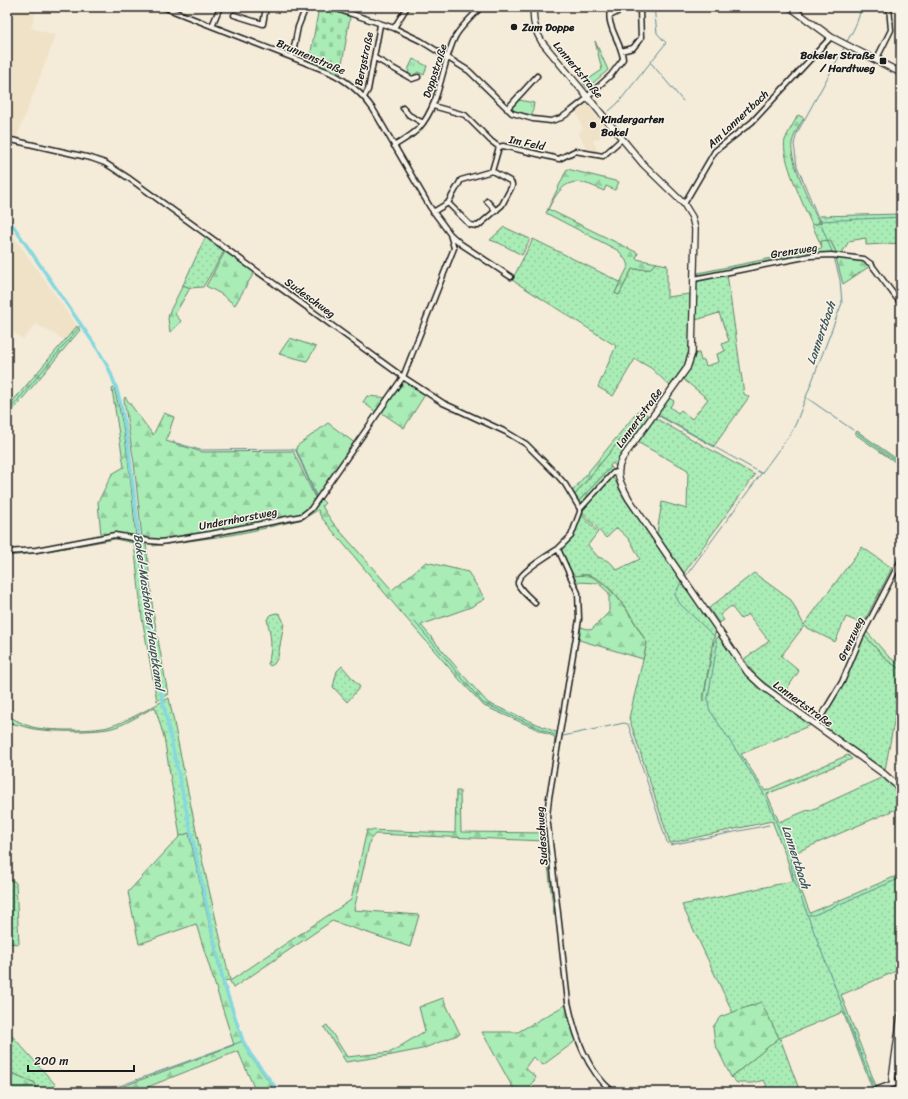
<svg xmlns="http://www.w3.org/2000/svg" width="908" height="1099" font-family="Sriracha,sans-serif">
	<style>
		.built { fill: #f0e2c7 }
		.grass { fill: url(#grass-dots); stroke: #628469 }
		.forest { fill: url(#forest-firs); stroke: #628469 }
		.cemetery { fill: url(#cemetery-stones); stroke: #628469 }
		.park { fill: url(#park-tufts); stroke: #628469 }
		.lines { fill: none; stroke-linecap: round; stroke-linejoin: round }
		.stream { stroke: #5c8d90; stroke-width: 1 }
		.canal { stroke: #86d8de; stroke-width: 3.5 }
		.street-casing { stroke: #1c1c1c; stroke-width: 7 }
		.secondary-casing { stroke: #1c1c1c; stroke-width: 8 }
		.street { stroke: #f7f3e8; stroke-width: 4 }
		.secondary { stroke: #f7f3e8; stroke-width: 5.5 }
		.poi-dot { fill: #1c1c1c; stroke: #f7f3e8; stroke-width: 1.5 }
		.labels { text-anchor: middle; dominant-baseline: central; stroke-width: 3; stroke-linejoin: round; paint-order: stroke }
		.poi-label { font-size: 11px; font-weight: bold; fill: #1c1c1c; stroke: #f7f3e8; text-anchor: start }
		.street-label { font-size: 11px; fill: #1c1c1c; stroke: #f7f3e8 }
		.water-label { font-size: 12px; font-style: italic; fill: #3c5456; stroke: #f7f3e8 }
	</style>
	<defs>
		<pattern id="grass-dots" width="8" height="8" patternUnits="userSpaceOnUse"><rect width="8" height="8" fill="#a9ecb6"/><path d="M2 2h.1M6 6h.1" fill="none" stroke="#91ca9c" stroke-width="1.8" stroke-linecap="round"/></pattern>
		<pattern id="forest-firs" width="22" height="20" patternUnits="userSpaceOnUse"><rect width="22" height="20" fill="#a9ecb6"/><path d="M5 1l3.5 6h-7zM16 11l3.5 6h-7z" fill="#91ca9c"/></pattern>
		<pattern id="cemetery-stones" width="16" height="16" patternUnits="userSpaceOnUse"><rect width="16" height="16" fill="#a9ecb6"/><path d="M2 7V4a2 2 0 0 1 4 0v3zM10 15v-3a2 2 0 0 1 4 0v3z" fill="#91ca9c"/></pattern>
		<pattern id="park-tufts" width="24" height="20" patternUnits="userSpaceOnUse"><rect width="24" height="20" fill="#a9ecb6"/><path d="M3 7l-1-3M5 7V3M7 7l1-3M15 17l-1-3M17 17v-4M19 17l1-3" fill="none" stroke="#91ca9c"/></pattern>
	</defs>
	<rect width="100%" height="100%" fill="#f4ebd9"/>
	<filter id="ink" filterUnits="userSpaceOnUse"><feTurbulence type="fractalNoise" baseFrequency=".025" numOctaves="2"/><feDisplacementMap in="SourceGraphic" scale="8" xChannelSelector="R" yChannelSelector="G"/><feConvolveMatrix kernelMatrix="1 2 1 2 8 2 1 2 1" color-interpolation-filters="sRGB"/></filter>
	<g filter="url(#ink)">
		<path class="built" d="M7,7h30l-6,21 25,7 -40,104 -9,-2z
			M587,104l23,28 -17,9 6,12 -2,1 -12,-3 1,-4 -8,-15 5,-3 -7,-17z
			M7,227l70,99 -12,14 -29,-16 -13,15 -16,-11z"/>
		<path class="grass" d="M901,214v29l-35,2v-7l-17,3 -8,14 -4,-1 -7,-14 -8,7 -10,-22 9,-2 -2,-7z
			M504,227l26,12 -8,16 -23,-12 -9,-3z
			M206,236l19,14 -22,37 -13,1 -7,-3z
			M533,239l87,43 -5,11 4,2 13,-26h17l8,-6 10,2v32l23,-3 -1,56 -5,16 -14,20 -19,-18 -16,-9 -22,37 -15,-9 18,-41 -104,-66z
			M727,274l17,120 5,3 -35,49 -57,-32 12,-16 5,3 -4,6 8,6 3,-3 11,9 16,-20 -25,-20 10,-16 2,-10h4l2,8 3,-1 2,6 13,-4 -2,-8 8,-3 -3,-7 7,-3 -10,-28 -23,7 1,-39z
			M643,412l6,4 -29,42 -4,8 -4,-3 -2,3 1,1 -34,36 -4,-6z
			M655,418l100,57 -71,98 -27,-40 5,-31 25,7 1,-39 -51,-28z
			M612,477l3,3 8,17 93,135 -3,8 -10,61 11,-60 6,-7v4l25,36 7,8 59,43 -70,29 24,37 83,-36 4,4 -85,35 12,28 29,-12 1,1 74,-34 12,9 6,8v13l-109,47 4,23 14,36 91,-39v95l-60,26 35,91 -4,2 -29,-76 -63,26 20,54h-36l-2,-4 5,-2 -3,-6 -11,3h-16l-6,-6 48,-39 -18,-35 -28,10 -51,-108 111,-24 -6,-22 -15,-38 -102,22 -41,-125 18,-75c-12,-20 -34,-63 -59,-68 -4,-1 -11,1 -16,1l-12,-25 7,-9 13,-29 18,19 -10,13 10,12 6,2 7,4 6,7 23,-11 -10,-19 -13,-12 -11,10 -24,-26 3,-7z
			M264,524l2,4 -35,7 -78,11v-2z
			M115,536l31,7 7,69 15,82 -11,7 -15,-83 -8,-75 -19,-4 -78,14 -30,3v-2z
			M862,547l30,21 -29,56 -17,-7 -11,25 -31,-16 -23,30 18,15 -17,25 -26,-20 -12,-17 25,-18 -21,-27 -7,5 -10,-13 -11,9 4,5 -5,3 -10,-15 45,-35 37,27 13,25z
			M277,613l3,1 4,9 -6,34 -4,7 -4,2 -2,-2c5,-18 3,-27 -1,-45l5,-5z
			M864,635l23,25 14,10v14l-16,86 -67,-48 25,-40z
			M342,666l18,21 -13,15 -14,-15 4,-16z
			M169,698l32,157 29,125 -6,1 -33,-148 -11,3 -16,-99 -9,-30c-15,7 -30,19 -47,22 -19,3 -55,3 -74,0 -9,-2 -17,-5 -27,-6v-8c8,5 16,9 25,12 16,4 60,4 76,0 21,-6 41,-19 61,-29z
			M7,880l7,1 2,2 3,61 -12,-1z
			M7,1030l55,62h-25l-2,-9 -28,-12z"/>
		<path class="forest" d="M595,41l13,29 -21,18 -4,-5 19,-13z
			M798,115l6,3c-5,8 -10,16 -12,25 -3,17 20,63 27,80l-7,2c-7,-17 -32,-69 -27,-85 3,-8 9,-17 13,-25z
			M567,169l52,13 -4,8 -9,-4 -2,5c-31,-15 -40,-12 -56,18l90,44 -2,6 21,4 -8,6h-17l-13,26 -4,-2 14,-28 -10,-14 -73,-38z
			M830,240l7,14 -13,-1 -49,7 -77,17v-4l124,-25 -1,-7z
			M226,250l29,21 -20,34 -14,-11 -15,-8z
			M836,258l27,3 7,5 -27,18z
			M183,285l7,3 -15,26 6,7 -5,6 -6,5 -2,-13 1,-6z
			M77,326l3,4 -73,87v-9z
			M290,338l26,9 -9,14 -28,-7z
			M404,377l22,16 -22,35 -25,-17 -2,2 -14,-11 4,-6 23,2z
			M114,388c14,48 17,99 22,149l-21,-4 -14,2 -3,-33 14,-28 12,-7 -12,-78z
			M125,397l28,38 11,-22 10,4 -8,24 36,11 91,-1 23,49 -5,8 -9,7 -141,27 -19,-4 -8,-75 -10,-63z
			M639,410l4,2 -70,85 -2,-4z
			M328,423l28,21 -39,54 -21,-49 1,-3z
			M857,431l44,31v4l-46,-32z
			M611,467l3,3 -2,3 -31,33 -3,-1 -1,-2z
			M320,498l5,5 -3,3 3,5 8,12 59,67 34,-28 42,10 17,27 -14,8 -50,18 41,49 26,29 70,30 -2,14 -2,-1 1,-9 -71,-31 -25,-27 -60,-69 -78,-93 -3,-7 -15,9 -34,8v-3l33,-7z
			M588,575c30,13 43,43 59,68l-4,16 -64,-19 2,-13 10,3 18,-18v-19l-11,-10 -22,-1 -4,-6z
			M865,632h2l22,25 12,8v5l-14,-10 -23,-25z
			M456,791h4l1,41 87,1 8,84 -2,-2 -9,-74 -170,-7 -5,6 -16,70 65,5 -9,32 -78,-26 -99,67 -3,-7 121,-81 16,-70 88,3z
			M189,833l33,148 20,60 8,15 27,36h-21l-18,-41 -103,41h-27l126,-47 -38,-121 -57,20 -11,-52 52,-56z
			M443,998l17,36 -38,15 -30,6 -46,7 -22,-35 3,-2 20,32 44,-5 34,-21 -6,-24z
			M761,1002l18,36 -48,39 -16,-33 -2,-17 7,-10z
			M567,1004l10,35 -4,4 -30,22 -10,-8 -8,11 11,9 -5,9 7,6h-21l-4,-4 -31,-56h36z
			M7,1071l28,12 2,9h-30z"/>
		<path class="cemetery" d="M319,7h4l27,10 -10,59 -31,-13z"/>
		<path class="park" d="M413,59l14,7 -3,9 -6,-3 -6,4 -4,-2 1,-3 -1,-1z
			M519,100l15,3 -2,12 -18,-4 -2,-3v-2z"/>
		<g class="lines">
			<path class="stream" d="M846,43c7,-12 13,-22 15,-36
				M651,63l32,38
				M608,112l10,-9 48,-60 -9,-10 -3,-26
				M820,221l81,-4
				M833,254l-36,-88 -3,-22 3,-11 48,-87
				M807,398l46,32
				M7,413l74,-88
				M657,415l104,58
				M857,433l44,31
				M173,442l27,8 92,-1 4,2 20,47
				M685,576l66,96
				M685,577l106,-144 5,-10 46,-120 -2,-23 -6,-23
				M681,582l-6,13 5,9 34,32
				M414,621l69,82 72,32
				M716,640l1,5 -9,53 1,11 42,64 15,24 24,59 3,21 80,209
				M853,663l-10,21 -24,40 66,47 16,14
				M761,681l53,39
				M563,736l61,-13 4,1 39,118 3,3 99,-20
				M809,915h5l87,-37
				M103,1092l140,-51"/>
			<path class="canal" d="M7,217l90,131 12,21 7,18 5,18 7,38 22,189 11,61 62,288 20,60 8,14 28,37"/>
			<g class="street-casing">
				<path id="street" d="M163,7l166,65c19,9 32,20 44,37l57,98 20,27 11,10 50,33
					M331,7l63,21 27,13 48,30 43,42 21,6 18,2 10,-3 10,-7 14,-11 7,-8 19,-17 12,-16c-1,-16 -19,-35 -12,-52
					M234,15l29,9 3,-17
					M610,16l17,-9
					M212,26l8,-19
					M394,28l13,-21
					M621,51l12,-3 8,-10 -1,-28 -2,-3
					M292,57l6,-30 8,-20
					M375,58l37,21 6,-2
					M876,60l15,-30 -2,-23
					M364,97l4,-7 12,-65
					M433,106l32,9 26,26 8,6 4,-1 56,13 16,-8 28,5 19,-17
					M403,108l6,7 14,8
					M507,109l30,-33
					M7,139l84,19 14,5 25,16 273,198 40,26 63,29 20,12 31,31 8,9 15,25
					M394,146c9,-6 19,-11 25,-18 22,-25 22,-62 36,-91 6,-11 18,-21 26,-30
					M487,201l9,10
					M448,203l13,-23 31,-9 7,-24
					M684,204l31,-53 37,-29 79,-85
					M433,212l15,-9 22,22 8,1 24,-21 10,-19v-2l-2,-3 -18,-10
					M694,279l116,-23 21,-1 33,4 7,5 30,40
					M7,552l29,-2 79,-15 34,6 12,1 49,-8 92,-18 9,-7 92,-132 51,-129 -4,-14
					M535,603c-5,-5 -14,-12 -17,-19 -3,-9 32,-30 40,-35
					M816,725l26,-43 19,-45 40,-77
					M613,1092c-27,-22 -38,-57 -45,-90l-21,-186 2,-18 30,-179 -1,-26 -20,-44 13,-13 9,-24v-3l33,-36 5,-1"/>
			</g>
			<g class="secondary-casing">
				<path id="secondary" d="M534,7c-2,13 1,24 8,35l101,122 41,40 8,13 3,12 -3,124 -5,15 -65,91c-8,16 -1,25 7,40l119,174 14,13 122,88 17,15
					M790,7l41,30 70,36
					M893,1084l-1,-5 9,-64
					M872,1092l29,-11"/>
			</g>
			<use href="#street" class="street"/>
			<use href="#secondary" class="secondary"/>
		</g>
	</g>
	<g class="poi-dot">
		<circle cx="514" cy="27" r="4"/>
		<rect x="879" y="57" width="8" height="8" rx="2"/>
		<circle cx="593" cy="125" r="4"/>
	</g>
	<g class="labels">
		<g class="poi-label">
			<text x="522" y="27">Zum Doppe</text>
			<text x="875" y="55" text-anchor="end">Bokeler Straße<tspan x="875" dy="13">/ Hardtweg</tspan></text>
			<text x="601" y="119">Kindergarten<tspan x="601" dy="13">Bokel</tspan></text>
		</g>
		<g class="street-label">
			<text transform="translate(311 57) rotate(23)">Brunnenstraße</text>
			<text transform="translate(364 59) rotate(-78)">Bergstraße</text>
			<text transform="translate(578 70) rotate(50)">Lannertstraße</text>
			<text transform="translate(435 71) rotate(-72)">Doppstraße</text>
			<text transform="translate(738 119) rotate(-43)">Am Lannertbach</text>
			<text transform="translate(527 143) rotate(12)">Im Feld</text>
			<text transform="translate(794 251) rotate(-9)">Grenzweg</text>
			<text transform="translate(310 298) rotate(36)">Sudeschweg</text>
			<text transform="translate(639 418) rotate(-54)">Lannertstraße</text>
			<text transform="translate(238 519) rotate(-11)">Undernhorstweg</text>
			<text transform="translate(851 639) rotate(-65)">Grenzweg</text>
			<text transform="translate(803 704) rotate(36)">Lannertstraße</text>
			<text transform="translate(542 836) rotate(-94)">Sudeschweg</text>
		</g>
		<g class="water-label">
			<text transform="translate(821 333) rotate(-71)">Lannertbach</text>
			<text transform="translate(149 612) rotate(82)">Bokel-Mastholter Hauptkanal</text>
			<text transform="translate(796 857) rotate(72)">Lannertbach</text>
		</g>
	</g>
	<rect width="908" height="1099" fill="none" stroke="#f7f3e8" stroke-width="24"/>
	<rect x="12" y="12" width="884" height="1075" fill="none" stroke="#1c1c1c" stroke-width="1.5" filter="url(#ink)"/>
	<path d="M28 1065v6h106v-6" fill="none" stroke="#1c1c1c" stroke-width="2"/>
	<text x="34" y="1065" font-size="12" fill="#1c1c1c" stroke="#f7f3e8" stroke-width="3" paint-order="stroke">200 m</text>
</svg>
